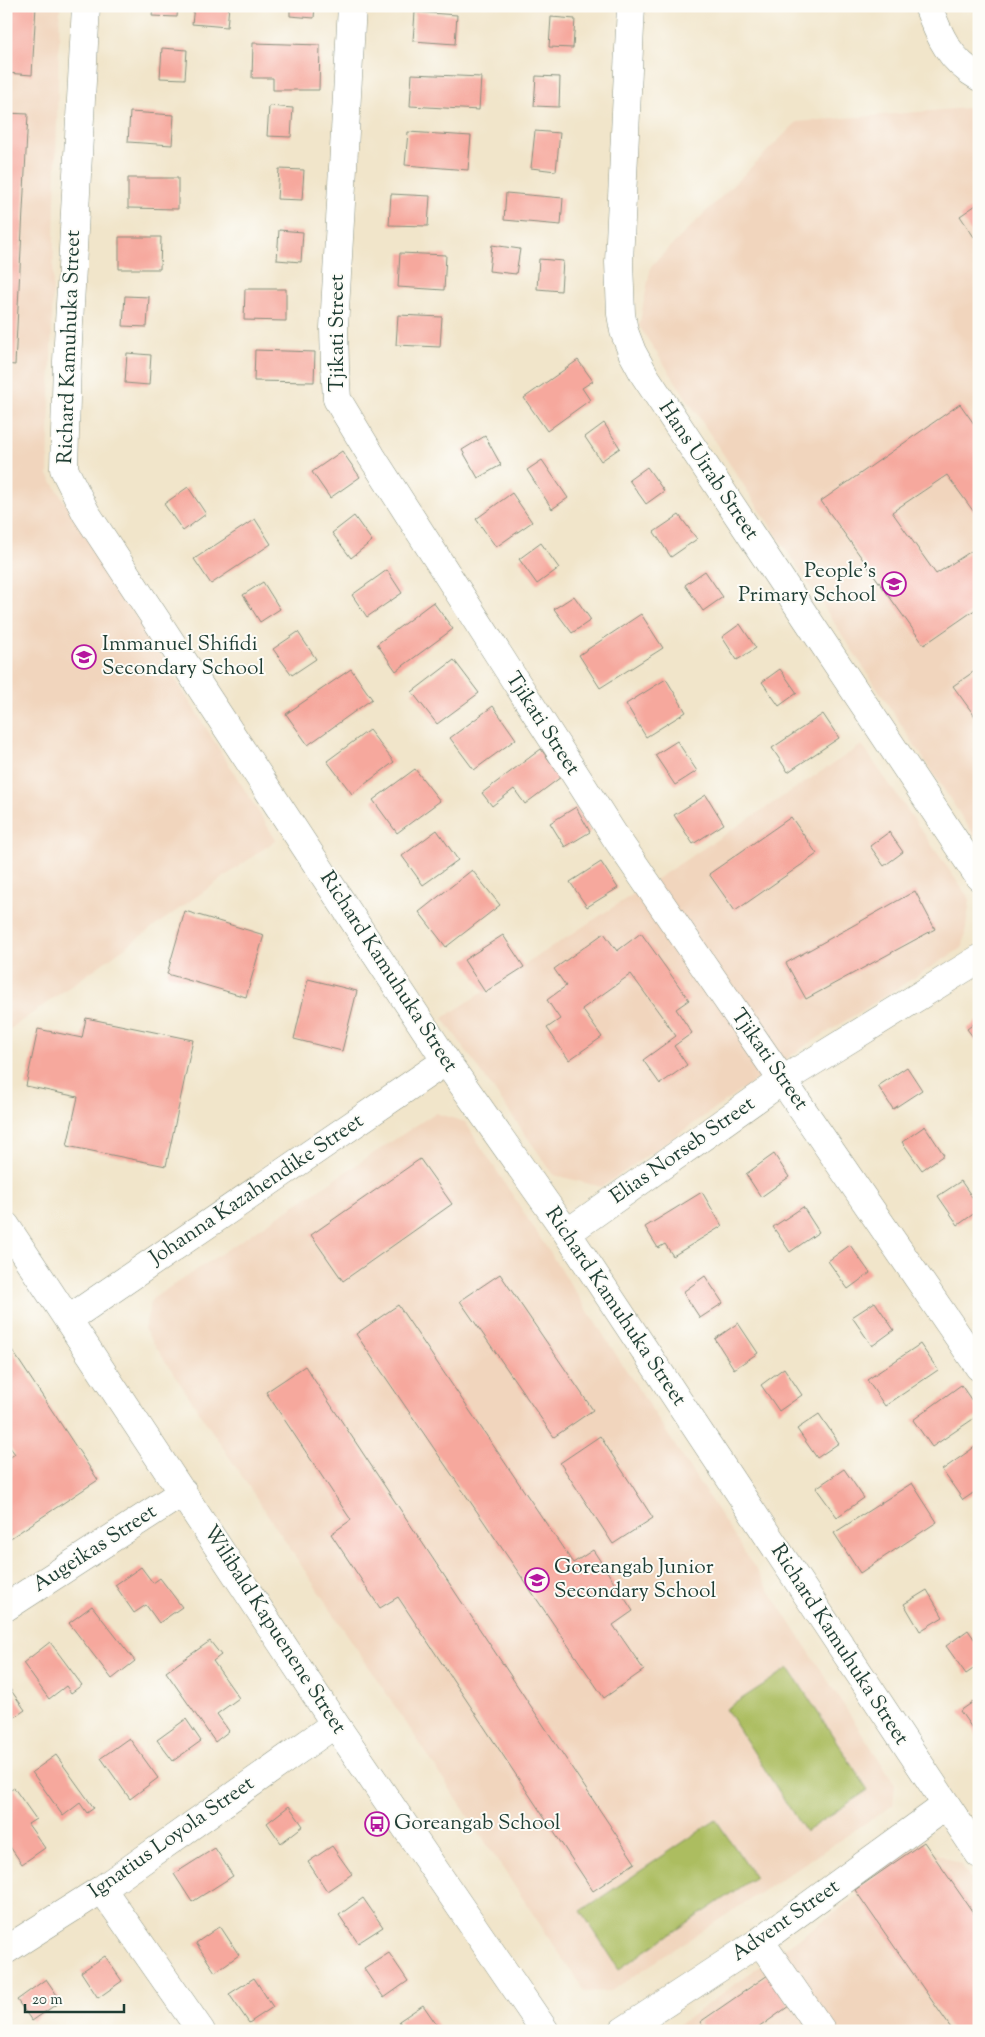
<svg xmlns="http://www.w3.org/2000/svg" width="985" height="2037" font-family="'Sorts Mill Goudy',serif">
	<style>
		.built { fill: #f1d5bd }
		.green { fill: #acbd60; stroke: #667d4a }
		.building { fill: #f6a89d }
		.lines { fill: none; stroke-linecap: round; stroke-linejoin: round }
		.minor-casing { stroke: #88917f; stroke-width: 29 }
		.minor { stroke: #fff; stroke-width: 28 }
		.labels { text-anchor: middle; dominant-baseline: central; stroke-width: 4; stroke-linejoin: round; paint-order: stroke }
		.street-label { font-size: 21px; fill: #1f3d34; stroke: #fdfcf7 }
		.poi-label { font-size: 21px; fill: #1f3d34; stroke: #fdfcf7; text-anchor: start }
	</style>
	<rect width="100%" height="100%" fill="#fdfcf7"/>
	<filter id="ink" filterUnits="userSpaceOnUse"><feTurbulence type="fractalNoise" baseFrequency=".02" numOctaves="2"/><feDisplacementMap in="SourceGraphic" scale="10" xChannelSelector="R" yChannelSelector="G"/><feConvolveMatrix kernelMatrix="1 2 1 2 8 2 1 2 1" color-interpolation-filters="sRGB"/></filter>
	<filter id="wash" filterUnits="userSpaceOnUse"><feTurbulence type="fractalNoise" baseFrequency=".0096" numOctaves="4" result="noise"/><feDisplacementMap in="SourceGraphic" scale="20" xChannelSelector="R" yChannelSelector="G"/><feGaussianBlur stdDeviation="1.12" result="paint"/><feColorMatrix in="noise" values="0 0 0 0 0 0 0 0 0 0 0 0 0 0 0 0 0 1.4 0 .05"/><feComposite in="paint" operator="in"/></filter>
	<g filter="url(#wash)">
		<rect width="100%" height="100%" fill="#f1e5ca"/>
		<path class="built" d="M6,6h54l-12,469 228,365 -270,192z
			M979,107v736l-340,-517 12,-60 146,-144z
			M862,745l108,155 -7,47 -161,101 -200,139 -48,-12 -111,-157z
			M435,1113l30,9 430,662 -2,21 -282,186 -26,1 -441,-663 8,-30z
			M924,1848l36,16 19,27v140h-309z"/>
		<path class="green" d="M789,1668l79,122 -63,42 -79,-123z
			M716,1820l39,57 -136,92 -38,-58z"/>
		<g id="blocks">
			<path class="building" d="M6,6h30l-4,69 -26,-2z
				M153,6h25l-1,11 -25,-1z
				M194,6h35l-2,21 -35,-3z
				M290,6h25l-1,12 -24,-2z
				M415,12l42,3 -2,29 -42,-3z
				M551,17l24,2 -2,29 -24,-1z
				M253,43l67,2 -1,45h-46v-12h-21z
				M162,48l25,2 -2,29 -25,-1z
				M412,74l69,3 -2,33 -69,-4z
				M536,76l24,1 -1,30 -25,-1z
				M269,106l24,2 -2,29 -24,-1z
				M130,112l44,3 -2,30 -44,-3z
				M6,113l22,1 -13,251 -9,-1z
				M535,131l25,2 -4,38 -25,-3z
				M408,132l63,4 -3,34 -63,-5z
				M279,169l25,1 -2,30 -25,-1z
				M128,178h50v31l-50,-1z
				M506,193l57,5 -2,27 -57,-5z
				M391,194l39,2 -2,30 -39,-1z
				M979,203v31l-5,3 -14,-21z
				M279,230l24,2 -2,30 -24,-2z
				M119,237h42l-1,32h-41z
				M492,245l28,4 -4,25 -27,-3z
				M400,253l46,2 -2,35 -46,-3z
				M539,259l24,2 -2,30 -24,-2z
				M245,289h41v32l-42,-1z
				M125,296l24,1 -2,30 -24,-1z
				M398,315l44,2 -2,30 -44,-2z
				M255,350l60,2 -1,30 -60,-1z
				M127,353l24,2 -2,30 -24,-2z
				M578,360l15,21 -11,7 8,12 -43,31 -23,-33z
				M960,404l19,27v88l-32,-44 -55,37 44,62 43,-28v61l-55,38 -103,-144z
				M604,423l16,25 -19,13 -16,-24z
				M485,436l16,29 -23,13 -16,-28z
				M342,451l18,26 -30,21 -18,-26z
				M542,460l26,38 -16,11 -25,-39z
				M647,467l17,24 -18,13 -17,-24z
				M188,487l18,27 -23,17 -19,-27z
				M512,493l20,29 -36,25 -20,-28z
				M679,515l18,24 -26,18 -17,-25z
				M354,516l18,25 -21,17 -19,-25z
				M255,519l16,25 -60,40 -17,-25z
				M541,543l18,25 -22,16 -18,-25z
				M387,570l15,23 -35,24 -15,-22z
				M705,571l18,26 -20,14 -18,-26z
				M263,582l17,27 -20,13 -17,-27z
				M574,596l17,24 -19,13 -18,-24z
				M433,602l20,27 -57,42 -19,-27z
				M641,614l22,34 -63,40 -21,-33z
				M740,624l16,24 -19,12 -15,-23z
				M298,632l18,27 -24,16 -19,-26z
				M454,660l25,33 -42,31 -25,-32z
				M979,668v54l-26,-36z
				M351,669l21,30 -64,46 -22,-31z
				M780,669l17,24 -18,13 -17,-24z
				M666,679l20,33 -40,25 -20,-33z
				M493,706l23,33 -42,31 -24,-32z
				M823,714l16,24 -51,34 -16,-24z
				M369,730l25,32 -42,32 -25,-33z
				M677,741l20,30 -22,14 -20,-30z
				M541,749l20,28 -36,27 -11,-15 -22,17 -10,-13z
				M415,769l25,32 -43,32 -24,-33z
				M706,795l18,29 -31,20 -19,-29z
				M576,807l14,25 -25,15 -15,-24z
				M791,817l26,37 -82,57 -26,-37z
				M437,830l21,30 -35,25 -21,-29z
				M889,832l14,20 -19,14 -14,-20z
				M601,862l17,26 -31,19 -17,-25z
				M472,870l28,35 -54,42 -27,-35z
				M915,891l20,38 -129,70 -20,-36z
				M185,911l79,24 -18,62 -79,-23z
				M604,933l13,18 24,-18 48,67 -13,9 16,24 -18,13 13,19 -27,19 -17,-24 33,-24 -45,-62 -49,35 20,28 -33,23 -22,-32 13,-9 -13,-19 19,-14 -12,-17z
				M503,935l21,32 -39,25 -21,-32z
				M308,979l49,12 -15,60 -48,-12z
				M86,1018l107,22 -27,126 -99,-20 11,-49 -52,-11 12,-57 44,9z
				M979,1020v25l-12,-16z
				M907,1067l15,23 -29,19 -15,-23z
				M925,1126l19,29 -22,15 -20,-28z
				M774,1154l15,23 -28,20 -15,-23z
				M420,1159l32,45 -109,77 -32,-46z
				M961,1181l18,26v3l-21,15 -20,-29z
				M702,1192l20,34 -49,30 -8,-12 -7,4 -13,-21z
				M803,1207l16,25 -29,20 -17,-25z
				M850,1245l20,28 -22,16 -20,-28z
				M500,1274l93,136 -39,27 -94,-136z
				M705,1276l18,27 -23,15 -17,-26z
				M875,1302l19,28 -22,16 -20,-29z
				M398,1305l175,258 20,-13 40,61 -20,14 31,45 -40,28 -248,-364z
				M738,1323l20,30 -24,16 -19,-30z
				M6,1341l92,139 -92,61v-81l9,-6 -9,-12z
				M920,1344l18,26 -53,36 -18,-26z
				M305,1366l330,497 -42,28 -195,-294 -18,11 -49,-74 20,-14 -85,-128z
				M784,1368l18,27 -23,16 -18,-26z
				M961,1385l18,26v4l-47,32 -19,-27z
				M819,1414l20,29 -22,15 -20,-29z
				M600,1436l53,82 -40,26 -53,-81z
				M979,1444v45l-16,11 -21,-30z
				M844,1469l20,29 -27,19 -21,-29z
				M912,1483l25,39 -77,51 -26,-40z
				M141,1567l12,16 7,-5 22,29 -23,16 -13,-18 -12,8 -19,-28z
				M927,1590l16,27 -23,14 -16,-27z
				M92,1606l43,55 -23,18 -43,-56z
				M968,1630l11,16v19l-13,9 -20,-28z
				M210,1641l11,14 -8,6 26,37 -22,16 12,17 -14,11 -49,-70z
				M50,1642l32,43 -11,8 -5,-7 -17,13 -26,-36z
				M10,1689l15,21 -19,13v-32z
				M979,1698v40l-19,-27z
				M186,1719l15,22 -28,20 -16,-21z
				M129,1738l29,40 -28,21 -29,-41z
				M56,1755l38,53 -7,5 -7,-10 -17,13 -31,-44z
				M14,1788l22,31 -8,5 17,24 -23,16 -16,-23v-48z
				M289,1806l14,20 -22,17 -14,-20z
				M924,1842l55,79v109l-2,1h-24l-98,-141z
				M332,1846l20,28 -25,17 -19,-29z
				M215,1848l18,28 -41,26 -18,-28z
				M363,1898l20,29 -25,16 -19,-28z
				M220,1926l19,29 -24,17 -19,-29z
				M389,1953l19,28 -24,17 -20,-29z
				M105,1956l17,25 -24,17 -17,-26z
				M768,1975l21,31 -35,25h-48l-6,-9z
				M254,1978l19,29 -24,16 -20,-29z
				M46,1979l15,22 -29,20 -15,-21z
				M423,2005l18,26h-36l-6,-10z"/>
		</g>
	</g>
	<g filter="url(#ink)">
		<use href="#blocks" fill-opacity="0" stroke="#88917f" stroke-width="1"/>
		<g class="lines">
			<g class="minor-casing">
				<path id="minor" d="M86,6l-19,355 -3,108 22,44 360,548 121,172 412,621
					M352,6l-18,322 1,38 2,33 35,58 242,378 365,532
					M631,6l-12,256 2,52 3,17 8,21 13,24 334,501
					M928,6c11,30 22,55 51,71
					M6,1226l329,498 210,307
					M567,1233l216,-153 196,-121
					M69,1319l377,-258
					M6,1607l177,-115
					M102,1889l99,142
					M760,1941l62,90
					M6,1950l96,-61 233,-165
					M623,2031l137,-90 185,-135"/>
			</g>
			<use href="#minor" class="minor"/>
		</g>
	</g>
	<defs>
		<g id="school-ring" transform="scale(1.25)"><circle r="9.5" fill="#fdfcf7" stroke="#b5179e" stroke-width="1.5"/><path d="M0-5L7-2L0 1L-7-2ZM-4 1L0 2.5L4 1V4Q0 6-4 4Z" fill="#b5179e"/></g>
		<g id="bus-ring" transform="scale(1.25)"><circle r="9.5" fill="#fdfcf7" stroke="#b5179e" stroke-width="1.5"/><path d="M-5-6H5V4H4V6H2V4H-2V6H-4V4H-5ZM-3.5-4V0h7V-4ZM-3.5 1.2v1.5H-2V1.2ZM2 1.2v1.5H3.5V1.2Z" fill="#b5179e"/></g>
	</defs>
	<g fill-rule="evenodd">
		<use href="#school-ring" x="894" y="584"/>
		<use href="#school-ring" x="84" y="657"/>
		<use href="#school-ring" x="537" y="1580"/>
		<use href="#bus-ring" x="377" y="1824"/>
	</g>
	<g class="labels">
		<g class="street-label">
			<text transform="translate(338 333) rotate(-90)">Tjikati Street</text>
			<text transform="translate(70 347) rotate(-88)">Richard Kamuhuka Street</text>
			<text transform="translate(708 471) rotate(56)">Hans Uirab Street</text>
			<text transform="translate(542 724) rotate(57)">Tjikati Street</text>
			<text transform="translate(388 972) rotate(57)">Richard Kamuhuka Street</text>
			<text transform="translate(769 1060) rotate(55)">Tjikati Street</text>
			<text transform="translate(683 1151) rotate(-35)">Elias Norseb Street</text>
			<text transform="translate(257 1190) rotate(-34)">Johanna Kazahendike Street</text>
			<text transform="translate(615 1307) rotate(56)">Richard Kamuhuka Street</text>
			<text transform="translate(95 1549) rotate(-33)">Augeikas Street</text>
			<text transform="translate(274 1630) rotate(57)">Wilibald Kapuenene Street</text>
			<text transform="translate(839 1645) rotate(57)">Richard Kamuhuka Street</text>
			<text transform="translate(172 1838) rotate(-35)">Ignatius Loyola Street</text>
			<text transform="translate(786 1921) rotate(-35)">Advent Street</text>
		</g>
		<g class="poi-label">
			<text x="876" y="572" text-anchor="end">People's<tspan x="876" dy="24">Primary School</tspan></text>
			<text x="102" y="645">Immanuel Shifidi<tspan x="102" dy="24">Secondary School</tspan></text>
			<text x="554" y="1568">Goreangab Junior<tspan x="554" dy="24">Secondary School</tspan></text>
			<text x="394" y="1824">Goreangab School</text>
		</g>
	</g>
	<rect width="985" height="2037" fill="none" stroke="#fdfcf7" stroke-width="25"/>
	<path d="M25 2004v8h99v-8" fill="none" stroke="#1f3d34" stroke-width="2.5"/>
	<text x="32" y="2004" font-size="15" fill="#1f3d34" stroke="#fdfcf7" stroke-width="4" paint-order="stroke">20 m</text>
</svg>
